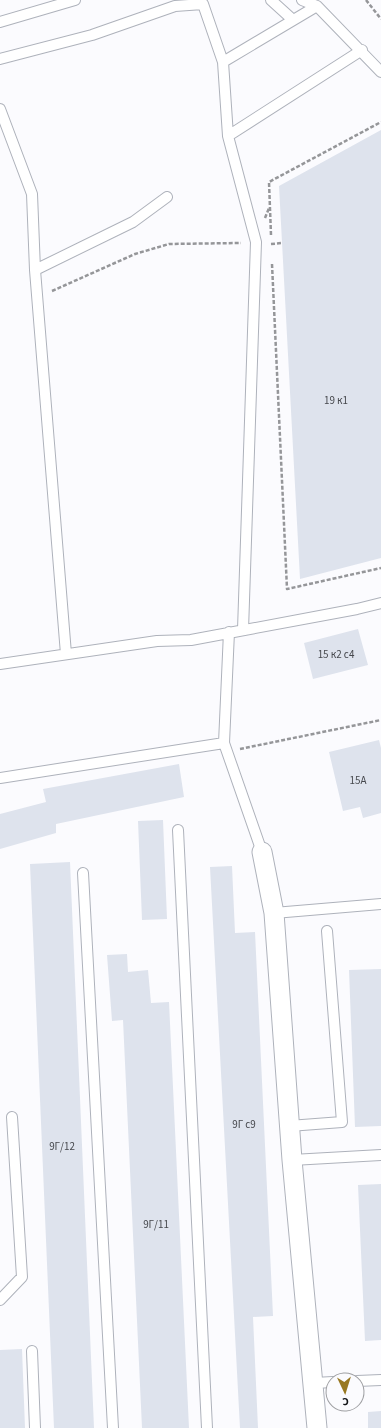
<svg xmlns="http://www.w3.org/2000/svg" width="381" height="1428" font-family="'Source Sans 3',sans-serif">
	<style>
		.building { fill: #dee3ed }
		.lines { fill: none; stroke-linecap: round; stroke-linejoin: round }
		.service-casing { stroke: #aeb2bb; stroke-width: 12 }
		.minor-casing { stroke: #aeb2bb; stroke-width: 21 }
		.path { stroke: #959699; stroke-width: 2.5; stroke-dasharray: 4 2; stroke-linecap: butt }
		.service { stroke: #fff; stroke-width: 10 }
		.minor { stroke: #fff; stroke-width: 19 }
		.labels { text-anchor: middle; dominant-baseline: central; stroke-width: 4; stroke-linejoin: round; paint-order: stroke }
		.number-label { font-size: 11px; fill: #46484d }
	</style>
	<rect width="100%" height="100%" fill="#fbfbfe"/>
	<path class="building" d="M381,130v428l-81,21 -21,-393z
		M358,629l10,36 -55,14 -9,-36z
		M379,740l2,8v65l-18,5 -3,-11 -17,4 -14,-59z
		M179,764l5,33 -128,27v9l-56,16v-35l46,-12 -3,-13z
		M163,820l4,99 -25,1 -4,-99z
		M70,862l24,566h-40l-24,-564z
		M232,866l3,67 20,-1 18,384 -20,1 5,111h-18l-30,-561z
		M127,954l1,18 20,-2 3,33 18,-1 20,426h-47l-19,-408 -11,1 -5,-66z
		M381,969v157l-26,1 -6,-157z
		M381,1184v156l-16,1 -7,-156z
		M22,1349l3,79h-25v-78z
		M381,1411v17h-13v-16z"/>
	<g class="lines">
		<g class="service-casing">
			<path id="service" d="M271,0l22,20
				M302,0l15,6 64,66
				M0,22l75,-22
				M0,59l92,-24 83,-29 28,-2 20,58 5,74 28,106 -13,388
				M223,62l94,-56
				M0,109l32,85 3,76
				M228,136l134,-86
				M229,632l-5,111 38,109
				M66,654l-31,-384 98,-48 34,-25
				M0,664l157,-23 34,-1 166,-31 24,-6
				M0,778l224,-35
				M178,830l29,598
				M83,873l30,555
				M274,913l107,-9
				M289,1126l53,-4 -15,-191
				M292,1160l89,-5
				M0,1300l22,-23 -10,-160
				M32,1351l3,77
				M357,1381l24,-1
				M314,1383l19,-1"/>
		</g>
		<g class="minor-casing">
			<path id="minor" d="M262,852l12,61 18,247 25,268"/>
		</g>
		<path class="path" d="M366,0l15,19
			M265,218l4,-10
			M271,235l-2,-53 112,-60
			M271,244l11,-1
			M272,264l15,325 94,-21
			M52,291l83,-37 34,-10 72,-1
			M240,749l141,-29"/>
		<use href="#service" class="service"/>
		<use href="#minor" class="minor"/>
	</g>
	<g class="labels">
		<g class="number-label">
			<text x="336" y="400">19 к1</text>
			<text x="336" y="654">15 к2 с4</text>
			<text x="358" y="780">15А</text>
			<text x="244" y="1124">9Г с9</text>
			<text x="62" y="1146">9Г/12</text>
			<text x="156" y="1224">9Г/11</text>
		</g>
	</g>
	<g transform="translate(345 1392) rotate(176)"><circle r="19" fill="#fbfbfe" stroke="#9e9fa2"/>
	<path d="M0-3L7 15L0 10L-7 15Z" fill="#987821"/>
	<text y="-6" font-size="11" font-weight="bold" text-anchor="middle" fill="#131518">С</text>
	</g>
</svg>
